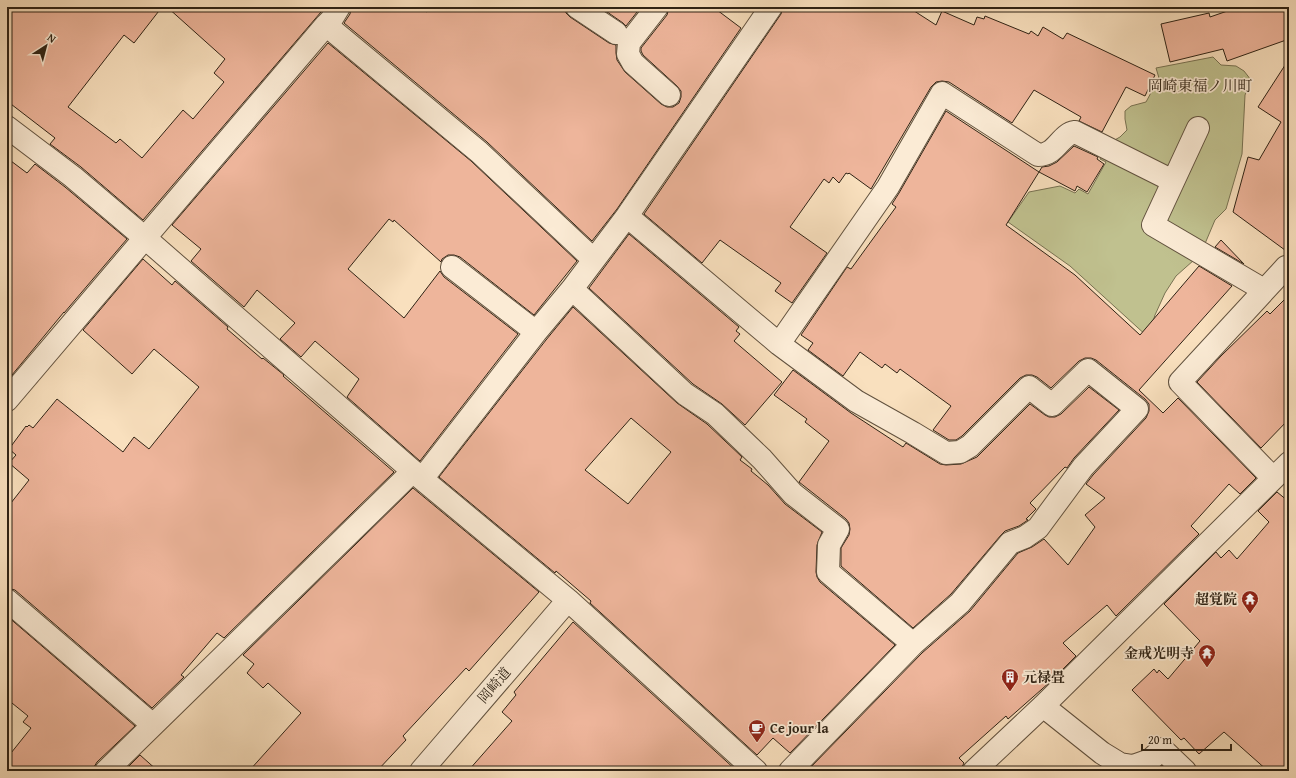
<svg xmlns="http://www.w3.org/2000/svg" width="1296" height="778" font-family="'Gentium Book Plus','Noto Serif JP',serif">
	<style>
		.green { fill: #c0c18f; stroke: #787252 }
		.building { fill: #eeb59b; stroke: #2f2315; fill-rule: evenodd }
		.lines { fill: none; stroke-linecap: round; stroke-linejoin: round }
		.minor-casing { stroke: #62523f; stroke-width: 24 }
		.minor { stroke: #fbebd5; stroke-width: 22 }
		.labels { text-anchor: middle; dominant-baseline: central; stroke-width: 3.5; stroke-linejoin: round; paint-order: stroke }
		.poi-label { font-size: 14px; font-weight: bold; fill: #2f2315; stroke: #fbebd5; text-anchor: end }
		.street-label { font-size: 14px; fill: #2f2315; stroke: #fbebd5 }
		.neighbourhood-label { font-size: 15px; fill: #2f2315; stroke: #fbebd5 }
	</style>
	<rect width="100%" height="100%" fill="#f9e0be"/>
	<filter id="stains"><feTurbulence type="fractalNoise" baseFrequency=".005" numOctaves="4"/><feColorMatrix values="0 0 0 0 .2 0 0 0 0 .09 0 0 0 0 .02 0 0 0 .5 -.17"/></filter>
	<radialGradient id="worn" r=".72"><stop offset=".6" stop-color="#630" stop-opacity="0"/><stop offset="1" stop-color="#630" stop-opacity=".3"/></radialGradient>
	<path class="green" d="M1213,57l8,8 15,1 8,5 7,9 -6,15 -3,59 -16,55 -11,11 -11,26 -10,14 -18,16 -11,17 -10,22 -7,22 -78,-71 -62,-44 21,-30 31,-6 15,7 4,-4 9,5 18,-32 -6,-3 3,-6 1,-7 16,-9 7,-7 -2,-11v-8l6,-5 15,-4 13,-24 -3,-10z"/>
	<path class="building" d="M7,7h155l-28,36 -10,-8 -56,72 48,36 4,-4 22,19 41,-48 10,9 31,-37 -10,-9 11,-14 -58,-52h157l-3,5 -178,208 -62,-53 -31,-23 5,-6 -48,-37z
		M351,7h69l7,5 3,-5h135l1,6 4,4 39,26 7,2v8l1,7 8,12 36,32 6,3h6l6,-4 2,-6v-6l-4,-5 -34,-31 -2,-4v-3l26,-33 2,-8h44l28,21 -124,181 -25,32 -105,-99 -143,-119 6,-9z
		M600,7h41l-15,19 -3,-3z
		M783,7h125l28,18 6,-14 32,14 3,-8 7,2 1,-3 44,18 2,-3 7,5 5,-9 20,12 4,-6 88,42 -10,21 -19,-9 -24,45 -23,-11 2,-4 -47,-27 -22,33 -63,-41 -7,-1 -6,1 -5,5 -60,102 -22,-16 -1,1 -2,-1 -7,10 -6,-6 -4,6 -5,-4 -34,48 37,26 -35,50 -17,-12 6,-8 -61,-43 -18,23 -58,-49 137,-200z
		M1239,7h50v32l-62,22 -4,-12 -53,13 -9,-38 48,-11 1,4z
		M328,43l143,118 106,100 -43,54 -74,-58 -6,-2h-6l-6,4 -1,3 -47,-42 -1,2 -4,-3 -41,50 56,49 36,-47 4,6 74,57 -98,127 -73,-64 12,-18 -44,-38 -14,16 -21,-18 15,-16 -38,-33 -13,17 -53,-46 10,-12 -29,-24z
		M1289,59v194l-56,-41 15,-55 11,3 22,-38 -23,-15z
		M946,111l93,61 -33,53 69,50 65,60 59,-69 33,20 -93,104 24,23 15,-15 78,80 -16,16 -11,-10 -38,42 8,8 -83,82 -9,-11 -44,38 13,13 -26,26 -42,37 -2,-3 -47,42 5,5 -2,4v4h-153l-1,-1 114,-117 48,-42 48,-58 14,-6 12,-8 24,26 27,-38 -10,-12 20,-17 -19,-14 7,-9 53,-57 3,-7v-7l-4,-5 -49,-39 -5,-2h-6l-6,3 -28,27 -14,-11 -5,-2h-6l-6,3 -58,58 -6,4h-7l-16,-10 18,-24 -51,-37 -3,4 -12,-9 -3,4 -22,-16 -17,24 -35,-26 5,-7 -12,-8 46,-68 4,2 45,-62 -4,-3 7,-11z
		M1074,146l24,11 -1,2 7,5 -17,28 -10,-6 -2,5 -36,-19 3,-5 7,-1 8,-4z
		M7,158l20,15 8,-9 30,23 62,52 -63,74v-1l-57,69z
		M629,234l110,93 -3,4 4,3 -6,7 48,41 -37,43 -23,-21 -29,-20 -104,-96z
		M1221,240l23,24 -29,-17z
		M143,259l29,26 3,-4 53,46 -1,2 35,30 1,-1 21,17 -1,1 111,96 -170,166 -7,-5 -36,42 3,2 -32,31 -137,-118 -8,-2v-80l22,-28 -20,-17 7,-8 -7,-6 17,-23 1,1 2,-2 4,3 24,-29 66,53 11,-15 15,12 50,-62 -45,-38 -22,25 -49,-44z
		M1289,295v124l-28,29 -64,-66 24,-26 46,-45 3,3z
		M573,307l104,96 30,21 35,33 -2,3 12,9 -1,2 17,14 17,19 37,28 -5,13 -1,27 1,5 3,5 75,63 -105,108 -17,-15 -16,17 -167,-152 1,-2 -35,-30 -1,2 -116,-96 107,-137zM631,418l40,34 -43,52 -43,-34z
		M793,370l58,43 52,34 3,-4 34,21 6,1 15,-1 16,-7 53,-53 15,11 4,2h6l6,-3 28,-27 30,23 -45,48 -7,10 -2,-1 -35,36 6,6 -10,10 2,1 -9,6 -14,5 -4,4 -50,59 -38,34 -72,-62v-18l8,-13 1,-6 -1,-6 -3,-4 -47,-37 30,-41 -24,-19 2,-3 -33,-24z
		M413,488l126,104 -70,79 -3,-3 -63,68 3,4 -29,31h-128l52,-58 -33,-30 -5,5 -16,-15 7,-9 -11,-9z
		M1277,492l11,9 1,-1v271h-21l-44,-39 -25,22 -15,-16 -3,2 -49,-50 22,-21 3,4 2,-3 9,9 32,-38 -36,-37 52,-52 5,6 8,-8 8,9 32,-37 -11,-11z
		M7,616l128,110 -38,36 -3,5v4h-87v-13l24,-30 -8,-6 5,-6 -21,-17z
		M573,622l164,149h-269l44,-50 -10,-9 14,-17 -2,-3z
		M140,755l18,16h-34z"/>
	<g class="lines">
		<g class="minor-casing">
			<path id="minor" d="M339,7l-8,13 -5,5 153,127 114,107
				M577,7l39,26
				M657,7l-28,36 -1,11 5,9 36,32
				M7,127l66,50 72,61 277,241 146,121 188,171
				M1198,128l-45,97 111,65
				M627,216l152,128 77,57 57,32 33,20 14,-1 10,-6 59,-59 23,18 36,-35 49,39 -54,58 -45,61 -13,9 -15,6 -50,60 -47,41 -123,127
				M452,267l84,65
				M572,289l113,105 30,20 47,45 31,35 45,35 -9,16 -1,27 85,72
				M779,344l109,-157 54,-94 96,62c19,0 22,-21 37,-23l98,49
				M7,400l319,-375
				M1273,478l-93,-96 106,-115
				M422,479l114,-147 36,-43 55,-73 144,-209
				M7,600l146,125
				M1043,706l59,47 18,11 13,2 17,-6 12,-11 23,22
				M106,771l307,-300
				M421,771l147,-171
				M974,771l69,-65 246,-243"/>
		</g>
		<use href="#minor" class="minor"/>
	</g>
	<defs>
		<g id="temple-pin" transform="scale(0.9)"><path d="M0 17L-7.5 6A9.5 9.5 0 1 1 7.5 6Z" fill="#8f2418" stroke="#fbebd5"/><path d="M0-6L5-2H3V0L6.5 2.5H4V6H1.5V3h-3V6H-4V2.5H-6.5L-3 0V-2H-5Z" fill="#fff"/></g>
		<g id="building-pin" transform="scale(0.9)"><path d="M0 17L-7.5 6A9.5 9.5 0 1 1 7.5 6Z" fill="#8f2418" stroke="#fbebd5"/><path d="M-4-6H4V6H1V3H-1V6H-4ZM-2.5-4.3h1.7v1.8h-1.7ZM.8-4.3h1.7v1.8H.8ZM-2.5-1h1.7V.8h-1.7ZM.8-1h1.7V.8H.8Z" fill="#fff"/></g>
		<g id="cafe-pin" transform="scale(0.9)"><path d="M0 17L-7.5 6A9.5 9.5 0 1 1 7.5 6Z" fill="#8f2418" stroke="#fbebd5"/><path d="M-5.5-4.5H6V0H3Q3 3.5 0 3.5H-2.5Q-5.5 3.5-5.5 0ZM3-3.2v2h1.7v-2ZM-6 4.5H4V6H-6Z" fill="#fff"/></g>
	</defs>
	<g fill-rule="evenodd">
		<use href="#temple-pin" x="1250" y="599"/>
		<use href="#temple-pin" x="1207" y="653"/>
		<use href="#building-pin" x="1010" y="677"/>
		<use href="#cafe-pin" x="757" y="728"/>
	</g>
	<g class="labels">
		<g class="poi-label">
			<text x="1237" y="599">超覚院</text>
			<text x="1194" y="653">金戒光明寺</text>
			<text x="1023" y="677" text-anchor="start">元禄畳</text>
			<text x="770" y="728" text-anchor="start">Ce jour la</text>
		</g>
		<g class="street-label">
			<text transform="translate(494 685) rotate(-49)">岡崎道</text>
		</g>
		<g class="neighbourhood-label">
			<text x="1200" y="85">岡崎東福ノ川町</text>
		</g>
	</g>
	<rect width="1296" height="778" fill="none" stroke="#f9e0be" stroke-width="24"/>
	<rect x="8" y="8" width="1280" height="762" fill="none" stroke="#2f2315" stroke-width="2"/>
	<rect x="12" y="12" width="1272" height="754" fill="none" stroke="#2f2315"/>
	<g transform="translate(46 46) rotate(36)" stroke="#fbebd5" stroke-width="3" paint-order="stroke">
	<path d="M0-3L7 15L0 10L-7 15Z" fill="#2f2315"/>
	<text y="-6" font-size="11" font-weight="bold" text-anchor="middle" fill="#2f2315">N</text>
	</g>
	<path d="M1142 744v6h89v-6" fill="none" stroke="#2f2315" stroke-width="2"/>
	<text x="1148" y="744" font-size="12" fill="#2f2315" stroke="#fbebd5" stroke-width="3" paint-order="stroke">20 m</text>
	<rect width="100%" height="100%" filter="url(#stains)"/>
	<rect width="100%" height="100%" fill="url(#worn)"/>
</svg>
